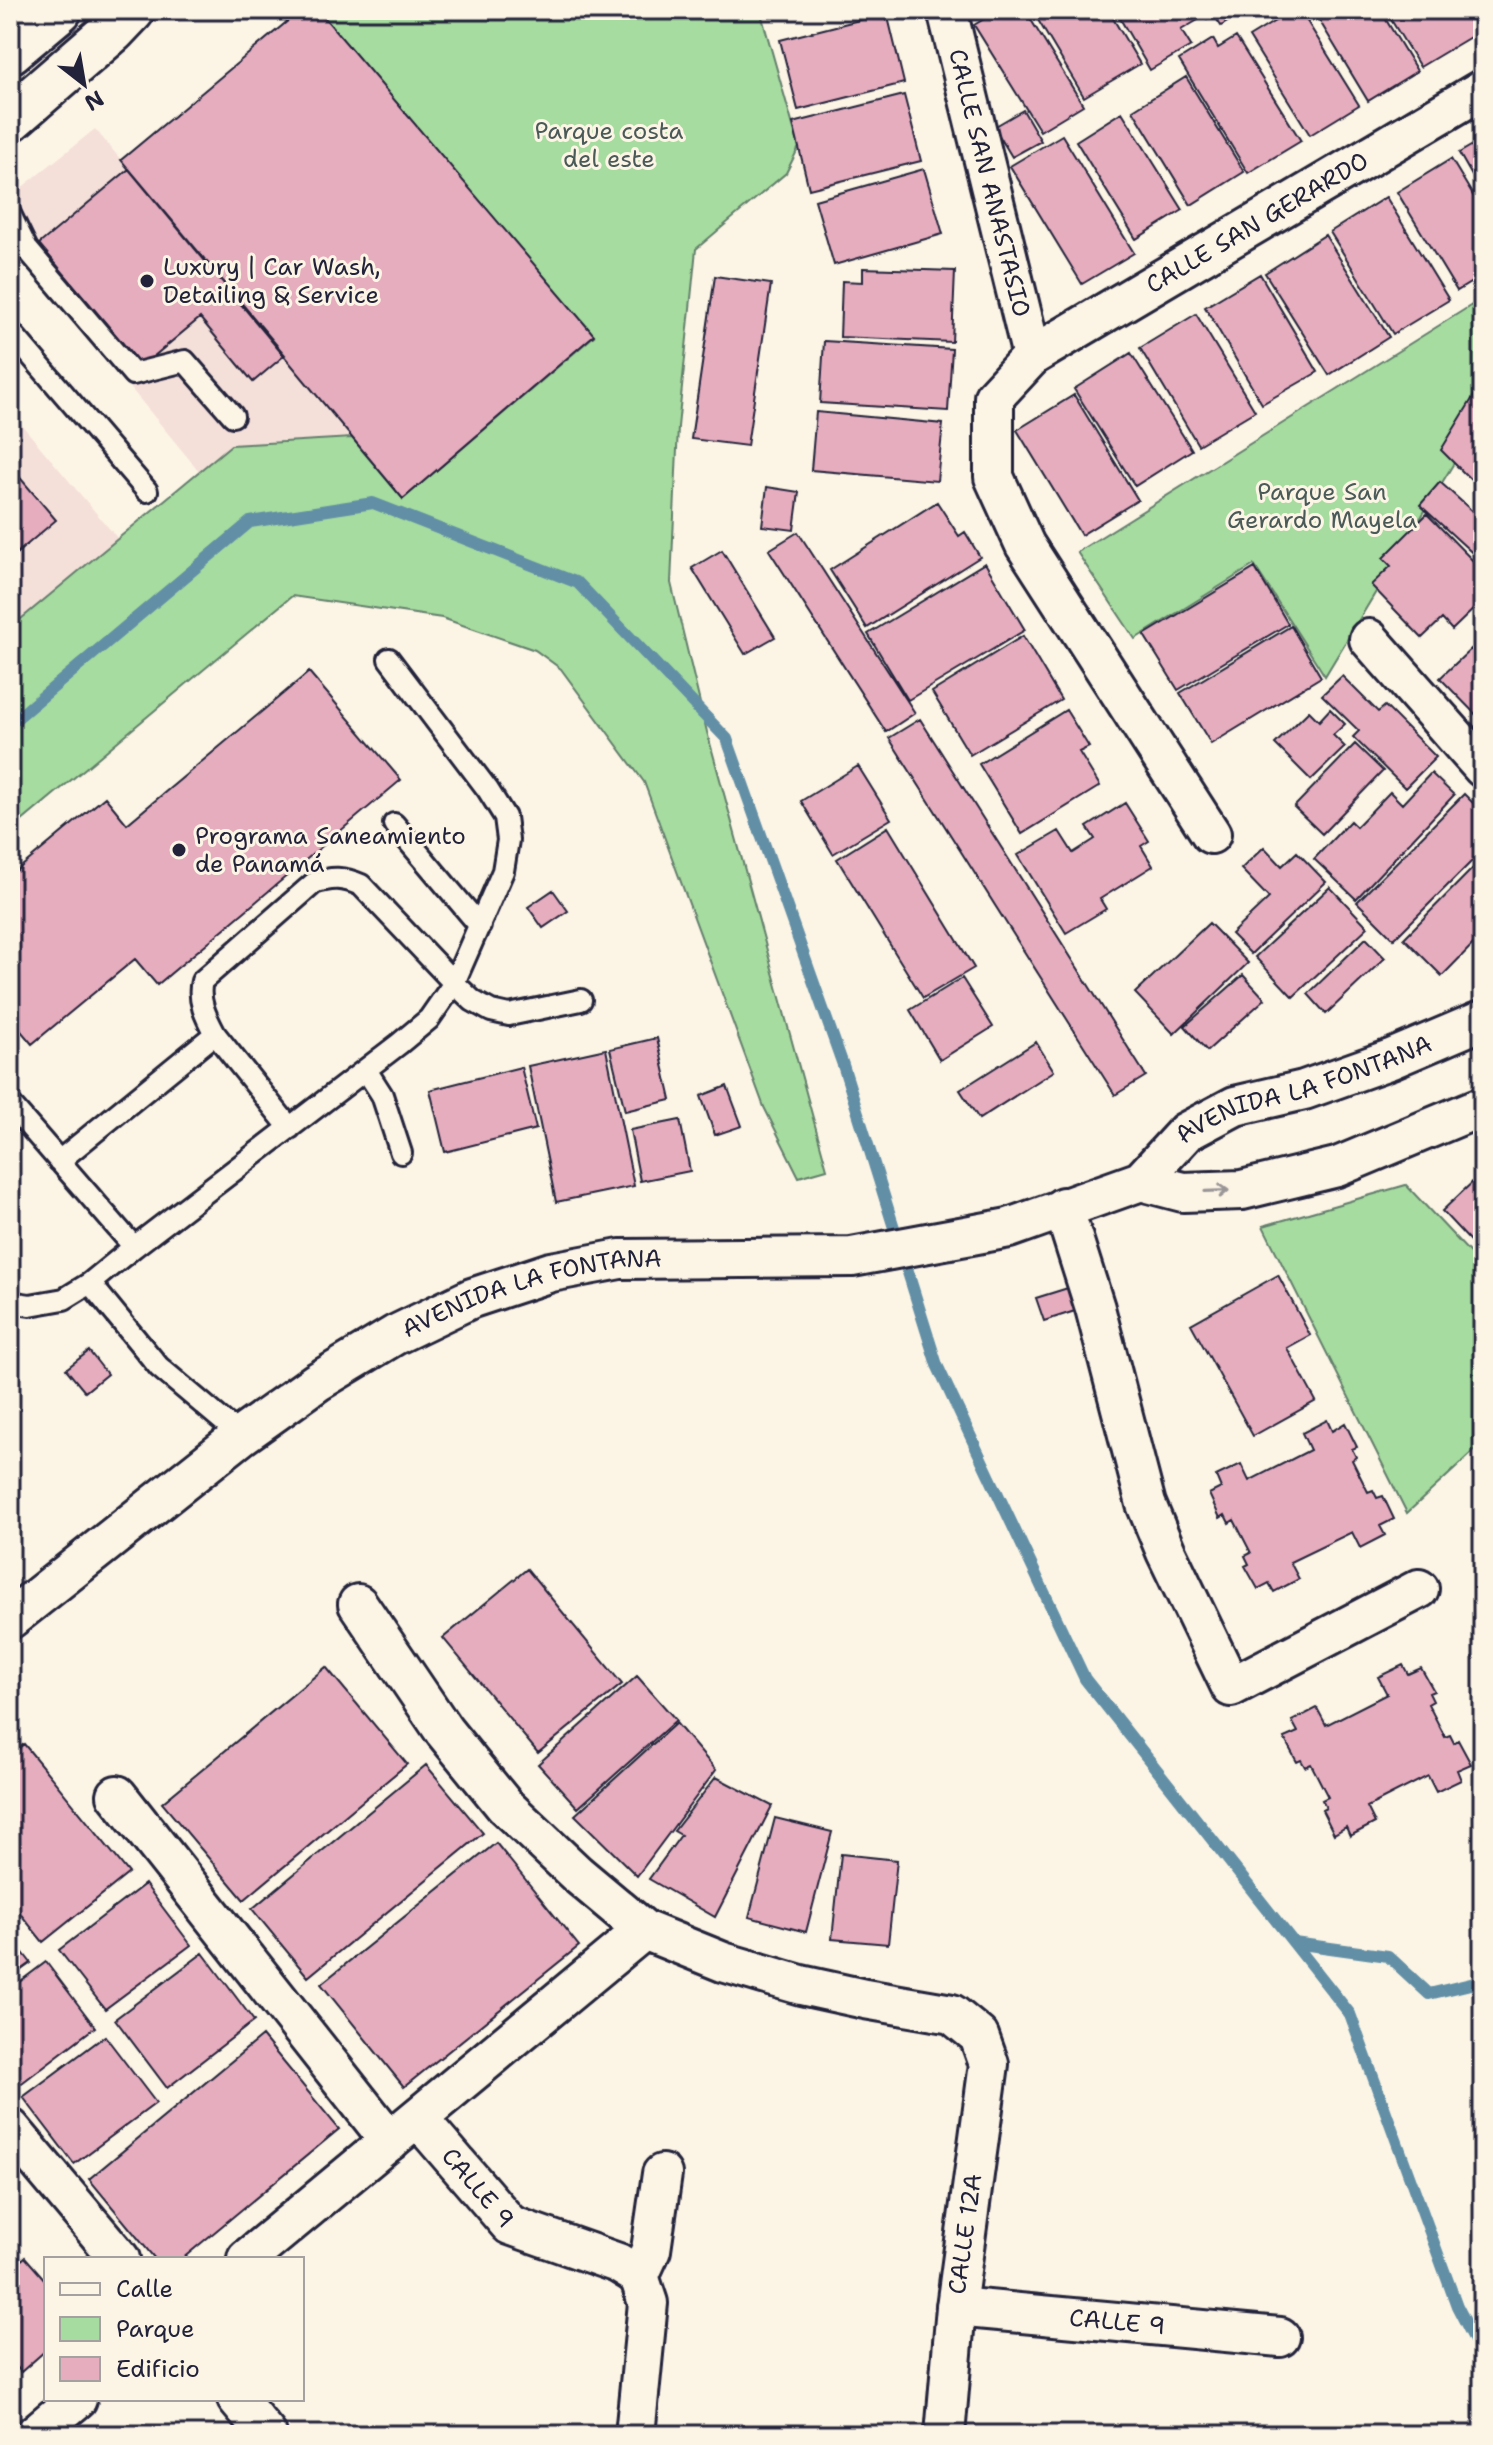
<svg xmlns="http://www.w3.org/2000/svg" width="1493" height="2445" font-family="'Shantell Sans',sans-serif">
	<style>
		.built { fill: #f5dfd9 }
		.green { fill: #a6dc9f; stroke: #647f6d; stroke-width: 2 }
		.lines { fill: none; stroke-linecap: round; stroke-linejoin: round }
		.stream { stroke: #628fa6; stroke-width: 12 }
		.building { fill: #e6adbe; stroke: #22223b; stroke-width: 2 }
		.service-casing { stroke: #22223b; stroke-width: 26 }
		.minor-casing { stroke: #22223b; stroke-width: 44 }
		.secondary-casing { stroke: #22223b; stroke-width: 50 }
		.service { stroke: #fcf5e5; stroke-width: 20 }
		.minor { stroke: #fcf5e5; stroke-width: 38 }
		.secondary { stroke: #fcf5e5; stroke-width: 44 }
		.oneway { stroke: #9a9698 }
		.poi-dot { fill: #22223b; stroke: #fcf5e5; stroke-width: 3 }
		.labels { text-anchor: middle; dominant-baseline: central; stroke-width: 6; stroke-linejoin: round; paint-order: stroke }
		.park-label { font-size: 24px; fill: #4a5a59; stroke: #fcf5e5 }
		.street-label { font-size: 24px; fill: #22223b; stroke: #fcf5e5 }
		.poi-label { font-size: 24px; fill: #22223b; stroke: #fcf5e5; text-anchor: start }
	</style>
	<rect width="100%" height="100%" fill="#fcf5e5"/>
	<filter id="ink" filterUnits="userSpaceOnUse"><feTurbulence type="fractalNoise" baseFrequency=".0125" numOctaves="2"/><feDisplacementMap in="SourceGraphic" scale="16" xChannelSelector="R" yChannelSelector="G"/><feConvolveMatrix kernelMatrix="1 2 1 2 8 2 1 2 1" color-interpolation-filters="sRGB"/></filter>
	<g filter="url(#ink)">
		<path class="built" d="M95,129l190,226 67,83 -121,7 -32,26 -189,-229v-45z
			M10,411l108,128 -108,89z"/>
		<path class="green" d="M318,10h442l39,137 -13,26 -90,76 -18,178 -7,156 36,149 120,437 -28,8 -35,-70 -120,-325 -83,-113 -26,-19 -93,-32 -150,-22 -282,235v-203l221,-183 121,-7 51,61 191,-163z
			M1483,298v117l-158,261 -71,-111 -119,74 -58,-87z
			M1406,1185l77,82v176l-76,70 -144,-287z"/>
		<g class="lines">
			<path class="stream" d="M10,724l240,-202 123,-19 205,80 149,156 116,326 94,300 148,314 265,335 107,292 26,50
				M1294,1943l94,13 41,38 54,-13"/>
		</g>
		<path class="building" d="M301,10h17l276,325 -191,164 -282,-339z
			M773,10h30l-28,7z
			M999,10h26l58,95 -43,26 -66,-106z
			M1032,10h76l32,54 -56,33z
			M1115,10h77l6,10 -17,10 10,16 -41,24z
			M1202,10h45l-26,16 -7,-11 -7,4z
			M1293,10h7l59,95 -49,30 -61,-98z
			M1313,10h67l37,61 -49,30z
			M1385,10h78l14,23 -57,34z
			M1470,10h13v22z
			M887,13l17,70 -106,27 -18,-70z
			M1236,37l65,104 -53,32 -69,-113 34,-21 5,9z
			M1186,77l58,95 -53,33 -58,-95z
			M904,95l17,66 -112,28 -16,-66z
			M1023,110l18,31 -29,16 -18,-30z
			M1122,112l61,98 -47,29 -60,-98z
			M1062,135l72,118 -52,31 -72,-118z
			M1483,139v56l-24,-42z
			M1451,159l32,53v63l-26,16 -60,-99z
			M129,169l156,186 -32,27 -53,-64 -58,48 -103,-122z
			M924,169l19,65 -109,31 -19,-65z
			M1386,197l63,103 -56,34 -63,-102z
			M1325,235l64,102 -60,38 -64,-102z
			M863,268l92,3 -3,71 -112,-5 2,-56 21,1z
			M1260,274l58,98 -56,32 -57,-97z
			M715,276l56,8 -24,162 -56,-7z
			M1196,314l59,97 -57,34 -58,-97z
			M824,341l128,8 -4,62 -128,-8z
			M1131,353l61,97 -57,36 -61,-97z
			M1483,381v97l-7,7 -35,-35z
			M1074,395l64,105 -57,35 -64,-105z
			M816,412l127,12 -6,57 -126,-11z
			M10,466l46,54 -46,39z
			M1440,482l43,39v34l-4,4 -59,-54z
			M767,487l32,5 -5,38 -32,-4z
			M937,502l22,34 6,-4 15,25 -113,71 -37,-58z
			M1427,514l56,57v29l-31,30 -10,-11 -20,19 -51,-53 20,-19 -8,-8z
			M798,532l117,181 -29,19 -117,-182z
			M722,550l53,87 -30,17 -53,-86z
			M985,563l40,67 -117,70 -40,-66z
			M1255,568l33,56 -110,66 -34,-55z
			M1291,626l30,51 -110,67 -31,-51z
			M1483,627v19l-9,-10z
			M1023,636l38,64 -91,55 -38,-63z
			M1471,649l12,12v61l-43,-44z
			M309,672l92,108 -244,205 -22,-26 -103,85 -22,-26v-142l95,-79 22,27z
			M1342,676l36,36 7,-6 51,51 -31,31 -52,-51 6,-6 -37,-36z
			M1330,709l15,15 -12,11 12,12 -34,33 -36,-36 34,-33 10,10z
			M1066,710l23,37 -10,5 21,34 -78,48 -43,-70z
			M920,719l226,357 -31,19 -226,-357z
			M1355,744l28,27 -61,63 -28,-27z
			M858,766l33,53 -58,35 -32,-53z
			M1431,773l23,22 -98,104 -42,-40 36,-38 6,6 34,-35 12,12z
			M1464,794l19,19v37l-89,89 -37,-37z
			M1125,803l24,38 -8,5 12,20 -53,33 6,10 -40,24 -48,-78 41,-24 14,22 22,-14 -8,-12z
			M888,827l86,141 -51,30 -86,-139z
			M1264,847l18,19 15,-14 29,30 -75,72 -20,-20 38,-36 -28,-29z
			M1483,858v76l-41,42 -38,-38z
			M1330,887l38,40 -75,70 -38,-40z
			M553,890l15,21 -25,17 -15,-21z
			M1209,923l39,40 -74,71 -39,-41z
			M1366,938l19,20 -59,56 -18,-20z
			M1243,975l22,24 -58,52 -22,-25z
			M962,978l31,49 -53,33 -30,-50z
			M657,1038l14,62 -46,11 -15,-62z
			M1036,1042l18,29 -75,48 -19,-29z
			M606,1049l28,137 -78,16 -28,-136z
			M521,1067l15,62 -91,23 -15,-62z
			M727,1086l15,40 -27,9 -14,-39z
			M680,1120l10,51 -50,10 -10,-51z
			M1478,1177l5,5v73l-41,-44z
			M1278,1275l32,60 -23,13 29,53 -63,35 -62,-112z
			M1071,1287l7,23 -34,11 -8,-23z
			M89,1351l18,23 -22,18 -19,-23z
			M1327,1420l5,11 13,-8 12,24 -5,2 4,8 -4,3 16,32 5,-2 4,8 6,-2 11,23 -14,7 5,9 -25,13 -8,-16 -62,30 9,17 -25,13 -5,-9 -11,6 -13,-23 4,-2 -4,-8 6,-3 -17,-33 -5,3 -4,-8 -5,3 -11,-24 12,-6 -5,-12 25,-12 8,17 61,-31 -8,-17z
			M527,1569l95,115 -84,69 -95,-115z
			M1403,1665l5,9 13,-6 13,23 -5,2 4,8 -5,3 17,33 5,-2 4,8 4,-3 13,24 -14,6 4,10 -25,12 -8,-16 -61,31 8,16 -25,13 -4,-9 -12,7 -12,-24 4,-2 -4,-8 6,-3 -17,-33 -6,3 -4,-7 -4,2 -13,-24 14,-6 -6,-11 25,-13 9,17 61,-31 -9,-17z
			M326,1667l81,97 -163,136 -82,-97z
			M637,1676l39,44 -98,88 -40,-44z
			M676,1723l40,47 -79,106 -62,-61z
			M24,1744l105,129 -86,69 -33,-41v-146z
			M426,1765l57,68 -175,144 -56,-68z
			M716,1777l56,29 -57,111 -66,-38 32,-44 -7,-4z
			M775,1818l57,14 -26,100 -57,-15z
			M496,1843l83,103 -175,141 -83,-103z
			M841,1854l56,6 -9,84 -56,-5z
			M145,1884l46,61 -86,64 -46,-59z
			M10,1936l21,27 -21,15z
			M203,1953l51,68 -87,67 -52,-69z
			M46,1962l49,65 -85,65v-103z
			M105,2036l51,67 -82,61 -51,-67z
			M262,2036l77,93 -157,130h-27l-66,-80z
			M10,2235l9,12 -9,7z
			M25,2257l21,24v69l-25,22 -11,-13v-89z"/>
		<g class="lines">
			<g class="service-casing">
				<path id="service" d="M10,214l17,35 106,125 52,-13 48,55
					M10,331l137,160
					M394,824l86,102
					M366,1070l16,25 19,58
					M10,1104l124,143
					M290,1128l-75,-94c-9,-17 -18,-34 -13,-53l112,-98c18,-6 29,-6 47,2l93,98 19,18 18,10 18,4 72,-15
					M59,1161l156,-127
					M90,1283l69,84 82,69
					M10,1302l20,3 34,-6 26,-16 44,-36 265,-203 30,-25 25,-36 49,-112 5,-31 -3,-23 -17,-27 -99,-131"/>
			</g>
			<g class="minor-casing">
				<g id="minor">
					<path id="s1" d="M947,10l85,346"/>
					<path d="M1369,639l114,129"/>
					<path id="s2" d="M1211,834l-186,-289 -31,-68v-80l38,-41 451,-267"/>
					<path d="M1141,1181l42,11 59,-2 95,-23 146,-61"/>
					<path d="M1063,1207l32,101 51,196 20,48 65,135 188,-98"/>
					<path d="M358,1604l86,127 61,75 72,68 67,56 79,32 78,23 64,14 87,15 27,22 10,28 -33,243 -11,128"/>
					<path id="s3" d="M10,1619l231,-183 76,-54 78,-47 77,-37 79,-26 69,-13 232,-2 157,-29 132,-47 45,-49 49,-26 69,-16 87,-31 92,-39"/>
					<path d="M117,1795l273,346"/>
					<path id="s4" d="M418,2118l92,107 108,38 21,13"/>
					<path d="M10,2128l110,131"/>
					<path d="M247,2259l397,-329"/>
					<path d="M639,2276l12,-26 11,-76"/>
					<path id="s5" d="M956,2307l324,30"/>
					<path d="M237,2399l30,36"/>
					<path d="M34,2435l43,-36"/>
					<path d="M635,2435l13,-132 -9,-27"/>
				</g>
			</g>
			<g class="secondary-casing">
				<path id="secondary" d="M10,51l49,-41
					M10,119l103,-89 19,-20"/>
			</g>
			<use href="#service" class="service"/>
			<use href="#minor" class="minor"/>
			<use href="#secondary" class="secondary"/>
		</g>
		<defs><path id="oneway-shaft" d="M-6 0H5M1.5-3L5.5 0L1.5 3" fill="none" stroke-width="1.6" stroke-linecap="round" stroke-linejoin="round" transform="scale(2)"/></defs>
		<use class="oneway" href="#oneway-shaft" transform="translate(1217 1191) rotate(-2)"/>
	</g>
	<g class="poi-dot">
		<circle cx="147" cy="281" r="8"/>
		<circle cx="179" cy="850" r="8"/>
	</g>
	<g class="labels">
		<g class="park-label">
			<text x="609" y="131">Parque costa<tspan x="609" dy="28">del este</tspan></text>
			<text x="1322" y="492">Parque San<tspan x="1322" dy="28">Gerardo Mayela</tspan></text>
		</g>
		<g class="street-label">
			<text stroke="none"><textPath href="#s1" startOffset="178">CALLE SAN ANASTASIO</textPath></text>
			<text stroke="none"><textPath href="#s2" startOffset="816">CALLE SAN GERARDO</textPath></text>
			<text stroke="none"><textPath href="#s3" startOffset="1442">AVENIDA LA FONTANA</textPath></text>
			<text stroke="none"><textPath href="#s3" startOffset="624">AVENIDA LA FONTANA</textPath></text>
			<text stroke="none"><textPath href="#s4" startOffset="92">CALLE 9</textPath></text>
			<text transform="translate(965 2234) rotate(-82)">CALLE 12A</text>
			<text stroke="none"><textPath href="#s5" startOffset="162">CALLE 9</textPath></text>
		</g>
		<g class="poi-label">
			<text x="163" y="267">Luxury | Car Wash,<tspan x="163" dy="28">Detailing &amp; Service</tspan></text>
			<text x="195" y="836">Programa Saneamiento<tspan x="195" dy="28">de Panamá</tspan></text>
		</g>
	</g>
	<rect width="1493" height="2445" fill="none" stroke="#fcf5e5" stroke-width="40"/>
	<rect x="20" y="20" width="1453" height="2405" fill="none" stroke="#22223b" stroke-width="3" filter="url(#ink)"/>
	<rect x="44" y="2257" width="260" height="144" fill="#fcf5e5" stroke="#a5a1a1" stroke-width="2"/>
	<rect x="60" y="2283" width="40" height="12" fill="#fcf5e5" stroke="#a5a1a1" stroke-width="2"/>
	<text x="116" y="2297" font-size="24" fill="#22223b">Calle</text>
	<rect x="60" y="2317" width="40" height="24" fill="#a6dc9f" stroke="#a5a1a1" stroke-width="2"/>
	<text x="116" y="2337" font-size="24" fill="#22223b">Parque</text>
	<rect x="60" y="2357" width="40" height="24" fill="#e6adbe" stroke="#a5a1a1" stroke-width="2"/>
	<text x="116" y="2377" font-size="24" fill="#22223b">Edificio</text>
	<g transform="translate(84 84) rotate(149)" stroke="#fcf5e5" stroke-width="6" paint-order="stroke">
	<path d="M0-6L14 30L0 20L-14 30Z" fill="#22223b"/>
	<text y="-12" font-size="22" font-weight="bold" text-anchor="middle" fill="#22223b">N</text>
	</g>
</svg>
